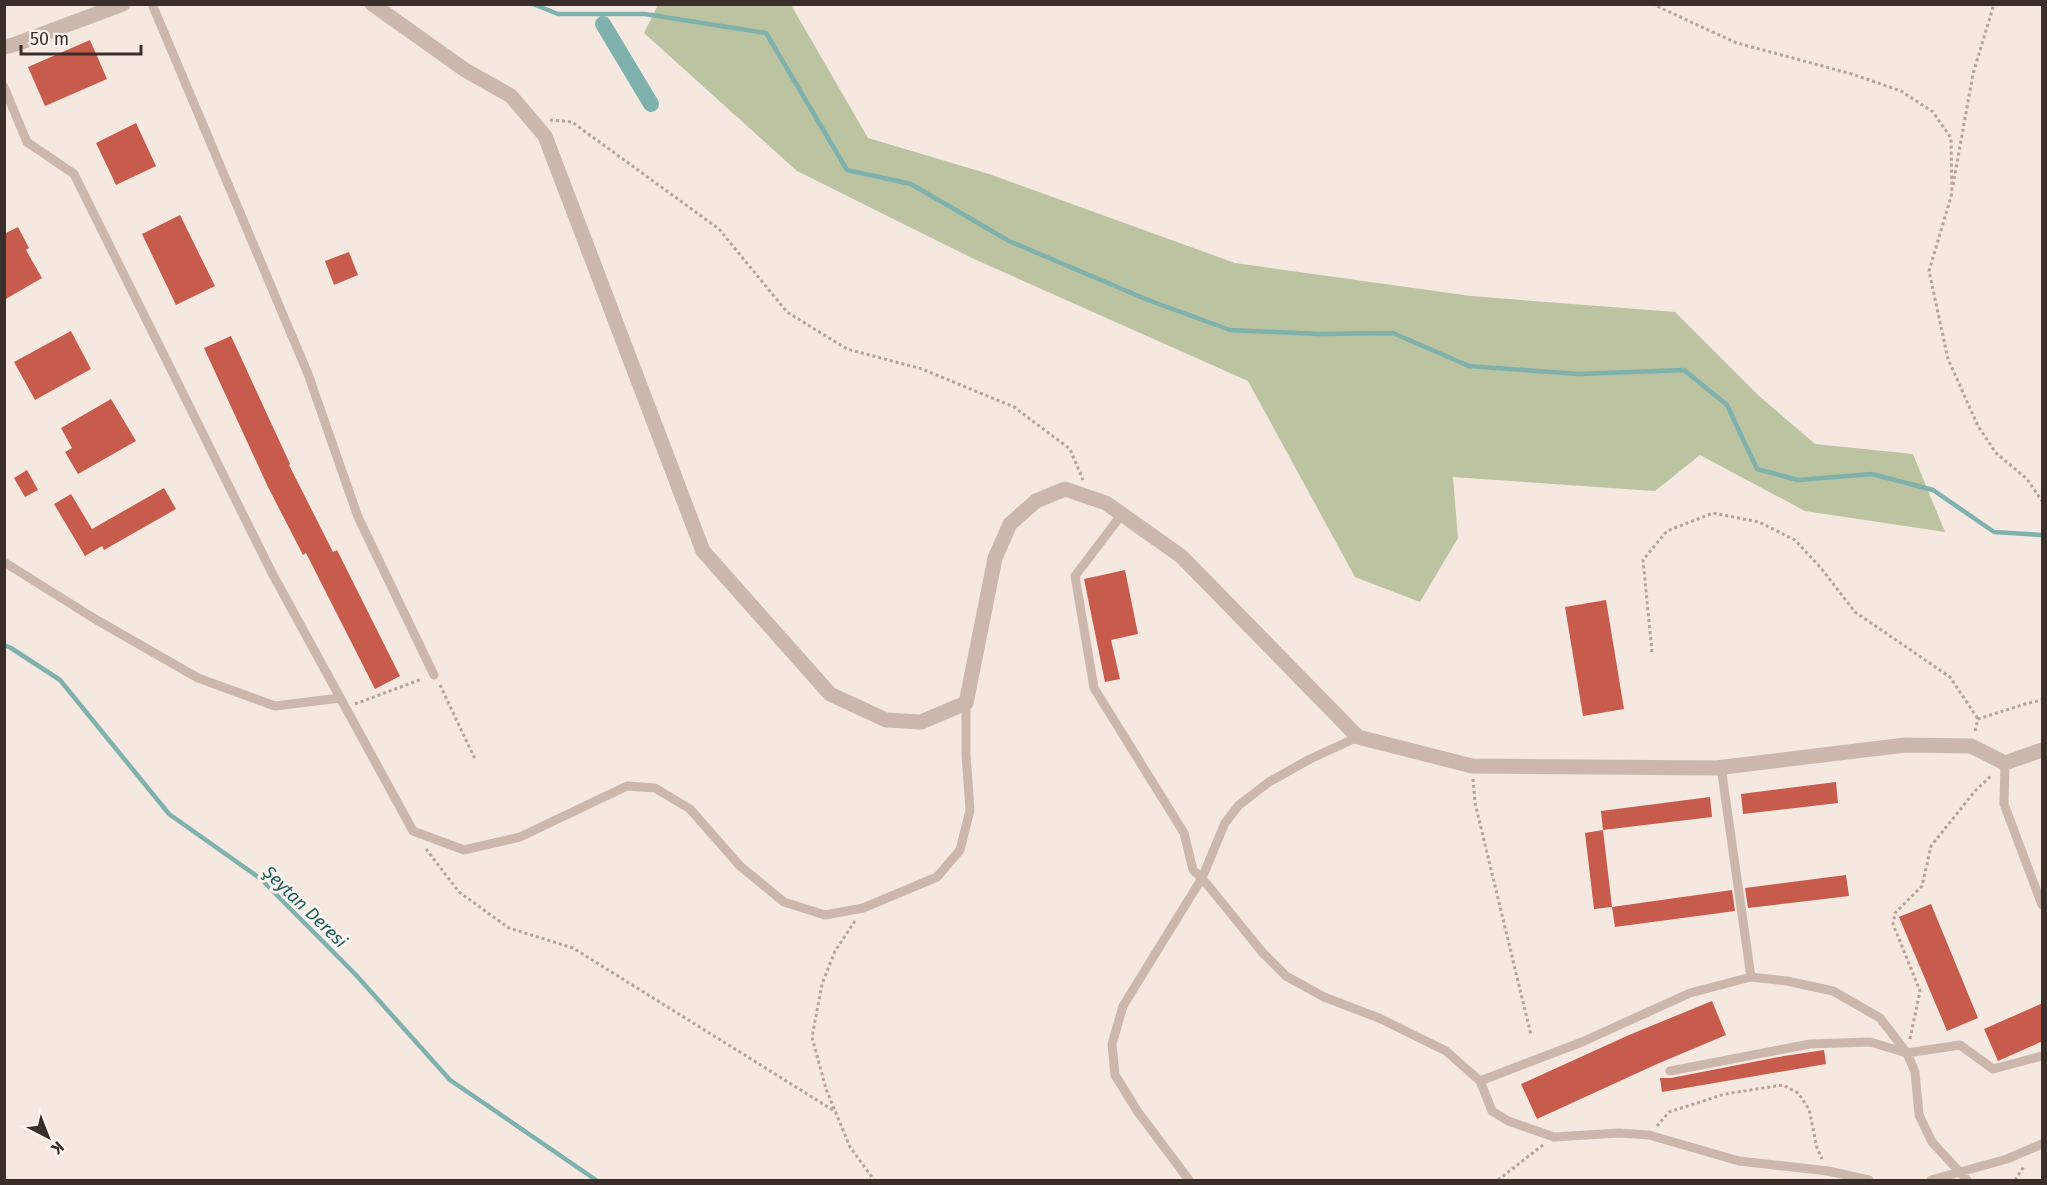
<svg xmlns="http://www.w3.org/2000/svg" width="2047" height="1185" font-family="'Fira Sans',sans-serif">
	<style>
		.green { fill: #bcc3a0 }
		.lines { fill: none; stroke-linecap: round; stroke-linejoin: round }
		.stream { stroke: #7fb1ad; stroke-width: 4.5 }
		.canal { stroke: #7fb1ad; stroke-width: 16 }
		.building { fill: #c75b4c }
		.path { stroke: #b8a196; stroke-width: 3; stroke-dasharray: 3 3; stroke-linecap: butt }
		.service { stroke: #ccb7ac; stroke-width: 9 }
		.minor { stroke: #ccb7ac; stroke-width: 15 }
		.labels { text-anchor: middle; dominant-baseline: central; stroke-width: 6; stroke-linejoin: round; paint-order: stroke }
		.water-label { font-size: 18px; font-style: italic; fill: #1f5d5a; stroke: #fbf3ee }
	</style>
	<rect width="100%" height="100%" fill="#f4e8e1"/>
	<path class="green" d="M658,5h133l77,133 121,36 246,89 236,33 204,16 83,83 57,49 98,10 32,78 -140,-21 -105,-56 -45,36 -202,-14 5,61 -38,64 -65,-25 -107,-196 -274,-122 -177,-88 -153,-138z"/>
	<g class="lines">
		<path class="stream" d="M533,4l25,10h87l121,19 81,137 64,14 98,57 139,59 82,30 89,4 74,-1 76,33 109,8 106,-4 43,35 30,64 41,11 74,-6 61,16 61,42 48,3
			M4,645l7,3 49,32 109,134 92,65 95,96 94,105 146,100"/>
		<path class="canal" d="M603,24l48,80"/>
	</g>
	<path class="building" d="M90,40l17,39 -62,27 -17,-39z
		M136,123l20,43 -40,19 -20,-42z
		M180,215l35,71 -39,19 -34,-71z
		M18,227l11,21 -3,2 16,28 -38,22v-66z
		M349,252l9,23 -24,10 -9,-24z
		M71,331l20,38 -56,31 -21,-38z
		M231,336l59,128 -1,1 44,87 4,-2 63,126 -25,13 -69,-136 -3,2 -35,-68 -64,-139z
		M111,399l25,42 -58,33 -13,-22 7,-4 -11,-20z
		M27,470l11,20 -13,7 -11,-19z
		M164,488l12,21 -72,41 -2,-4 -17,10 -31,-52 17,-10 21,35z
		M1125,570l13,64 -27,6 9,39 -15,3 -21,-103z
		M1606,600l18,109 -41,7 -18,-109z
		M1836,782l2,21 -95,11 -2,-20z
		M1710,797l2,20 -109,13 -2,-19z
		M1603,830l9,77 -18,2 -9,-76z
		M1846,875l3,21 -101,12 -3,-20z
		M1732,890l3,21 -120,16 -3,-20z
		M1931,904l47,114 -31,13 -48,-114z
		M1712,1001l14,34 -69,29 -120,55 -16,-35 108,-49z
		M2043,1003v38l-45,20 -14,-32z
		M1824,1050l2,14 -164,28 -2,-14h11l113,-22z"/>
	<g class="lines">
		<path class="path" d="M1652,4l85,39 115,31 49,17 32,21 18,26 1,55 -23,78 19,88 30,67 18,27 31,26 15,22
			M550,120l22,2 147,107 68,83 60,37 75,20 92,38 56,42 13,31
			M1953,185l20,-111 21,-70
			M1652,652l-9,-92 24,-29 46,-18 46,9 36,18 26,28 34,44 95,65 28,42
			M440,685l35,74
			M355,704l67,-25
			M1975,731l3,-12 47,-15 17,-4
			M1473,779l2,24 56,232
			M426,849l33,43 50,36 64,20 263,164
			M855,921l-20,30 -13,33 -10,53 14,52 24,58 24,33
			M1910,1039l10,-48 -27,-67 2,-11 27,-27 9,-40 44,-55 17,-16
			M1657,1126l12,-14 56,-18 58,-9 15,8 11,16 8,39 5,11
			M1498,1180l45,-35
			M2015,1180l10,-15"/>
		<path class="service" d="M152,4l156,370 50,143 76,158
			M4,87l23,55 47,32 198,399 141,258 51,19 56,-13 107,-51 28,2 35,21 50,57 44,36 41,13 38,-7 74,-31 23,-27 10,-40 -4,-55v-52
			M1122,514l-47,62 19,112 90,145 9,37 9,8 61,75 23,23 38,21 55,21 67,33 34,30 12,30 16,10 46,16 65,-4 30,2 90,26 89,10 41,9
			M4,562l91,57 103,59 77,28 65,-8
			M2005,763l-1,41 38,101
			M1721,767l30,210
			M1670,1071l140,-27 60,-2 37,11 53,-8 33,24 49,-13
			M1480,1081l102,-39 108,-49 61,-16 36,4 46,10 47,27 27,35 8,19 4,43 13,27 35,38
			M1189,1180l-51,-68 -23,-37 -3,-31 11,-38 79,-128 23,-55 14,-18 30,-23 41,-23 48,-22
			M1931,1180l76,-21 35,-15"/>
		<path class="minor" d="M372,4l93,66 46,26 34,40 158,415 127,143 56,26 35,2 45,-19 29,-145 15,-34 26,-23 29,-12 41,14 75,53 177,181 114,29 244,2 189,-23 66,1 34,17 37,-13
			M4,47l9,-2 110,-41"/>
	</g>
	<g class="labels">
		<g class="water-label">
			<text transform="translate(305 907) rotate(44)">Şeytan Deresi</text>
		</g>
	</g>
	<rect width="2047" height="1185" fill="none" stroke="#3a2e2b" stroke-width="12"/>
	<g transform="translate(48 1137) rotate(138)" stroke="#fbf3ee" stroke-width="4.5" paint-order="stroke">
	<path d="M0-4.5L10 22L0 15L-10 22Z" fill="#3a2e2b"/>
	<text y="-9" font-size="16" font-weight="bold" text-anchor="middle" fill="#3a2e2b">K</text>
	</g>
	<path d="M21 45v9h120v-9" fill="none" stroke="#3a2e2b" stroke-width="3"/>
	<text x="30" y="45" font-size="18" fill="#3a2e2b" stroke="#fbf3ee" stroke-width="4.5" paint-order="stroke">50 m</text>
</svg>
